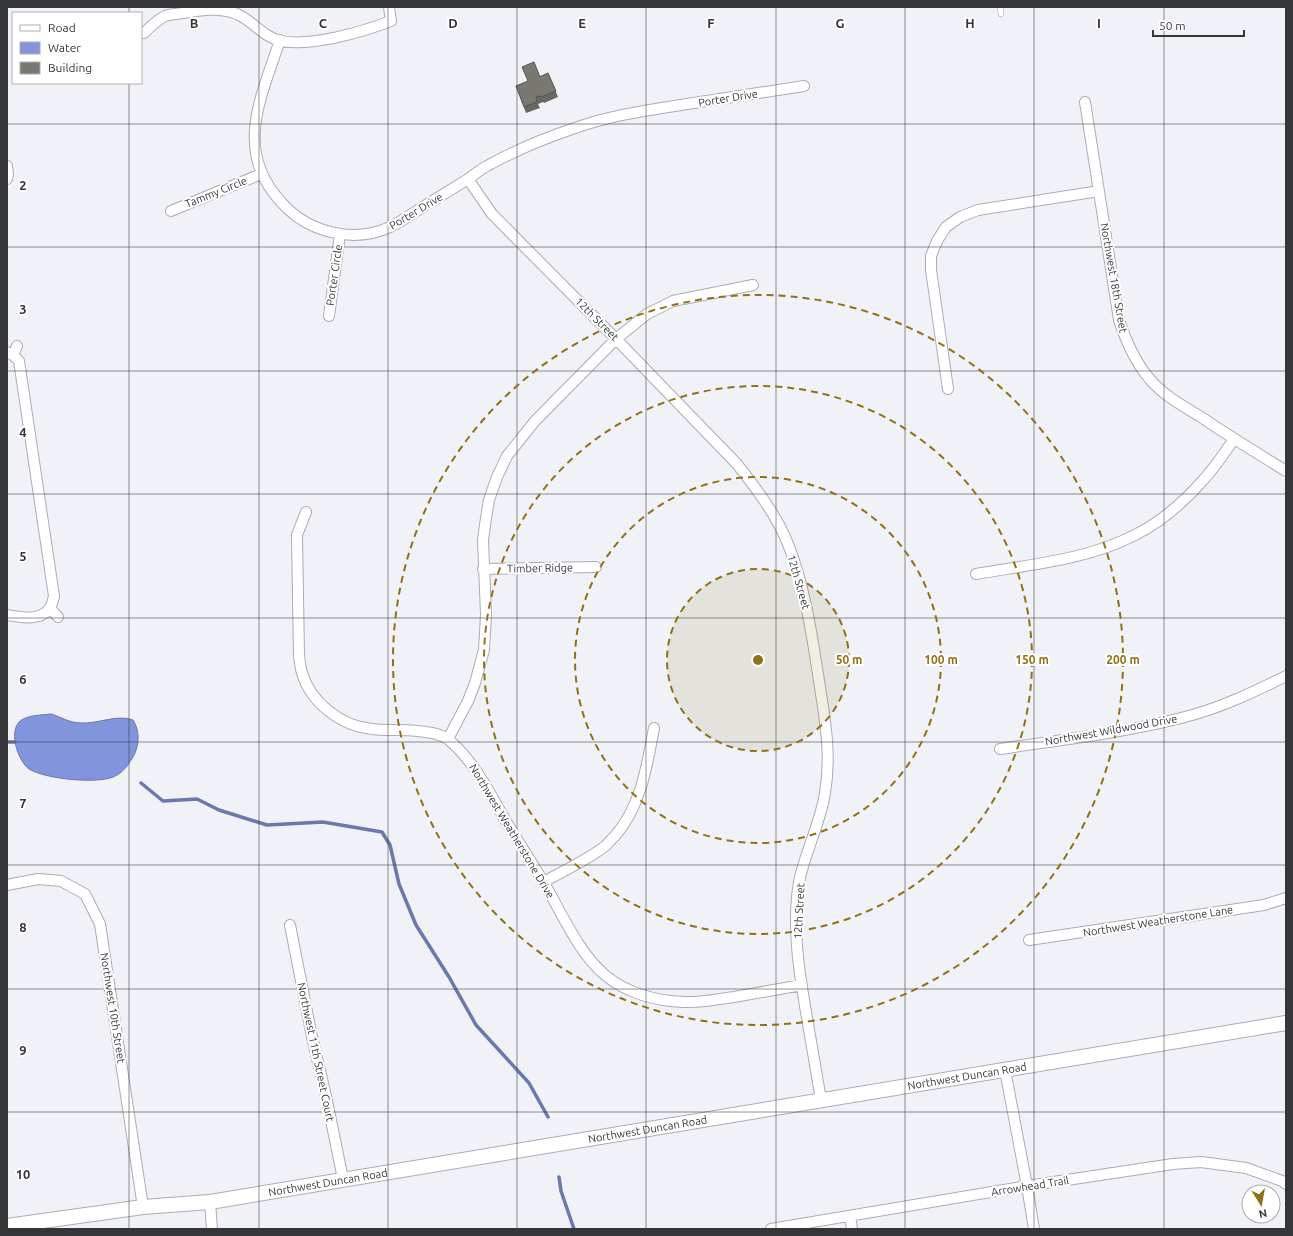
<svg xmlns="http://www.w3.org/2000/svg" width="1293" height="1236" font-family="Ubuntu,sans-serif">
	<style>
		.water { fill: #8294dc; stroke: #6b78ab }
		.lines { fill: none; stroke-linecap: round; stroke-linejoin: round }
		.stream { stroke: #6b78ab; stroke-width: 3.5 }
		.lane-casing { stroke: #abadb3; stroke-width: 6 }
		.street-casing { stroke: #abadb3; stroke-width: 12 }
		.secondary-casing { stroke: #abadb3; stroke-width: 16 }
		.lane { stroke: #fff; stroke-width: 5 }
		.street { stroke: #fff; stroke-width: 10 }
		.secondary { stroke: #fff; stroke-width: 14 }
		.wall { fill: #696762 }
		.building { fill: #7a7872; stroke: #555450 }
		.grid { fill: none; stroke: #353638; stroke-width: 1; stroke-opacity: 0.55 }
		.ring { fill: none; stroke: #917016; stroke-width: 2; stroke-dasharray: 7 5 }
		.labels { text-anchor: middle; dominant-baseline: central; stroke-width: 4; stroke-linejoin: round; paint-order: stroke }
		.street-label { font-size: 11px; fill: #353638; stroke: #fff }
		.grid-label { font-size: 13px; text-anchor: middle; font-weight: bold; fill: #353638; stroke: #fff; stroke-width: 4; stroke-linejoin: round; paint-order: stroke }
		.centre { fill: #917016; stroke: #fff; stroke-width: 2 }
		.ring-label { font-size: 12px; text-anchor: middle; font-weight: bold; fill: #917016; stroke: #fff; stroke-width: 4; stroke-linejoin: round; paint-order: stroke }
	</style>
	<rect width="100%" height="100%" fill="#f0f2f8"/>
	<path class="water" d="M51,714c10,3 19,9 30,9 17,1 36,-9 52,-3 8,12 6,29 -2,40 -4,7 -10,14 -18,17 -17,7 -68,2 -84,-8 -11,-8 -20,-36 -10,-47 7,-7 23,-7 32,-8z"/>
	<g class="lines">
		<path class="stream" d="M7,742h8
			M141,783l22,18 34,-2 22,11 48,15 56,-3 59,10 8,13 9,39 17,41 33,52 27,48 53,58 19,34
			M559,1177l2,14 13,38"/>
		<g class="lane-casing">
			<path id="lane" d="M1000,7l1,7"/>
		</g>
		<g class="street-casing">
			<path id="street" d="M144,33c7,-7 13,-13 21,-17 6,-2 12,-2 18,-3 19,-3 36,-6 54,1 16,7 26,23 44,27 30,6 81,-9 110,-20l-2,-14
				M280,40c-19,58 -47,111 2,163 26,29 71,41 108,24 9,-4 17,-10 25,-15 17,-11 34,-21 50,-31 8,-5 14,-11 22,-15 27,-15 58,-28 88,-38 37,-13 74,-18 112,-24 39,-6 78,-12 117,-18
				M1085,102l34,218c7,21 15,40 29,57 13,17 35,29 53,40 28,19 56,36 85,54
				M7,166l1,8 -1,5
				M468,179l24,35 124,125 121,125c18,23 37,48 49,75 18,43 25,90 32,135 6,41 14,78 7,119 -4,26 -16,51 -23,77 -5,16 -6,35 -6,52 0,30 5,60 10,90 5,29 10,59 15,88
				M171,211l90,-37
				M329,316l11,-82
				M7,352l6,3 6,6 35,235c-1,4 -2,9 -4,12 -10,14 -30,9 -43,7
				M13,355l4,-9
				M948,389l-17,-119v-14l6,-15 9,-14 14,-10 18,-7 121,-19
				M306,512l-9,23 2,121c1,5 1,11 3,17 9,30 39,53 70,56 15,2 30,0 45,2 9,1 24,2 32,9 26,22 41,54 58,83 14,23 28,44 41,67 16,28 32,64 57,85 21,18 51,26 79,27 17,1 34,-3 50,-5 23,-4 45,-8 68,-12
				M483,569l113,-2
				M976,574c51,-9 111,-14 159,-39 26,-13 51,-35 70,-57 11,-12 20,-26 29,-39
				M50,608l8,9
				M448,739l20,-38 7,-18 9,-33 2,-35 -3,-75 3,-22 3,-18 8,-23 10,-21 28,-35 81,-82 31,-25 26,-13 80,-16
				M1000,749c60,-9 122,-16 181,-31 37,-9 71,-25 105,-42
				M543,882c21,-11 42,-21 61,-35 4,-3 7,-8 11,-11 26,-30 32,-70 39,-108
				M7,885l31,-6 23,2 24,13 15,30 43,283
				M290,925l22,112 14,59 17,83
				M1029,940l235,-35 22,-7
				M1005,1070l22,116 7,43
				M210,1202l2,27
				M850,1216l2,13
				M771,1229l256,-43 146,-22 28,-2 45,6 36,13 4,3"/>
		</g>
		<g class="secondary-casing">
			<g id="secondary">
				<path id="s1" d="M7,1226l136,-19 67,-5 1076,-179"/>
			</g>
		</g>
		<use href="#lane" class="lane"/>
		<use href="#street" class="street"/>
		<use href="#secondary" class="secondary"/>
	</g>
	<path class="wall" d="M548,73l10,24 -14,6 -1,-1 -5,2 2,4 -14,5 -10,-27z"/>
	<path class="building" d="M534,62l6,15 8,-4 8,18 -15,6 -1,-1 -4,1 1,5 -13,5 -8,-21 12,-5 -6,-14z"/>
	<path class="grid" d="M129,7v6M259,7v1222M388,7v1222M517,7v1222M646,7v1222M776,7v1222M905,7v1222M1034,7v1222M1164,7v1222M129,83v1146M7,124h1279M7,247h1279M7,371h1279M7,494h1279M7,618h1279M7,742h1279M7,865h1279M7,989h1279M7,1112h1279"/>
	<circle cx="758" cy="660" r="91" fill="#917016" fill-opacity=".12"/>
	<g class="ring">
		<circle cx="758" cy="660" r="91"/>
		<circle cx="758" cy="660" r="183"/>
		<circle cx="758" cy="660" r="274"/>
		<circle cx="758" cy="660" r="365"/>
	</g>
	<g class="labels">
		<g class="street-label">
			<text transform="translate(728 98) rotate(-9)">Porter Drive</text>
			<text transform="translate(216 192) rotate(-22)">Tammy Circle</text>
			<text transform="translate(416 211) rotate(-31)">Porter Drive</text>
			<text transform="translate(334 275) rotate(-82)">Porter Circle</text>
			<text transform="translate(1114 278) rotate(80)">Northwest 18th Street</text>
			<text transform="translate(597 319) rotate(45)">12th Street</text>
			<text transform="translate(540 568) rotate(-1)">Timber Ridge</text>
			<text transform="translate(799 582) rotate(74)">12th Street</text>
			<text transform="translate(1111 730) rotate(-10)">Northwest Wildwood Drive</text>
			<text transform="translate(512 831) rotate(59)">Northwest Weatherstone Drive</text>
			<text transform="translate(799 911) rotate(-87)">12th Street</text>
			<text transform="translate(1158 921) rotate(-9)">Northwest Weatherstone Lane</text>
			<text transform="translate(113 1008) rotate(81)">Northwest 10th Street</text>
			<text transform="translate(316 1052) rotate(78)">Northwest 11th Street Court</text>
			<text stroke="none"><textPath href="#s1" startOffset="972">Northwest Duncan Road</textPath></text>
			<text stroke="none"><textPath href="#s1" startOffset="648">Northwest Duncan Road</textPath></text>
			<text stroke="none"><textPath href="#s1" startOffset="324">Northwest Duncan Road</textPath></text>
			<text transform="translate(1030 1186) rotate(-9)">Arrowhead Trail</text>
		</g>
	</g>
	<g class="grid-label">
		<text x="194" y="28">B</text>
		<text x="323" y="28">C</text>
		<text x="453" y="28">D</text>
		<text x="582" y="28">E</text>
		<text x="711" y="28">F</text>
		<text x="840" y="28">G</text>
		<text x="970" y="28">H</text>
		<text x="1099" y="28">I</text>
		<text x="23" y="190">2</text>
		<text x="23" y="314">3</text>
		<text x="23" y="437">4</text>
		<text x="23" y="561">5</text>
		<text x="23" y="684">6</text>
		<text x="23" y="808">7</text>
		<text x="23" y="932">8</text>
		<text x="23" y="1055">9</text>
		<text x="23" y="1179">10</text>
	</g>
	<circle cx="758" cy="660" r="6" class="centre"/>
	<g class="ring-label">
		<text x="849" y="664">50 m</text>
		<text x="941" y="664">100 m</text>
		<text x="1032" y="664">150 m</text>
		<text x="1123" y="664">200 m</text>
	</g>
	<rect width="1293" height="1236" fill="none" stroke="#353638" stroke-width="16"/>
	<rect x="12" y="12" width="130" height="72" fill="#ffffff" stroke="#aeafaf"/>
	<rect x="20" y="25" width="20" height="6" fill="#ffffff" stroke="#aeafaf"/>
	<text x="48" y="32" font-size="12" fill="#353638">Road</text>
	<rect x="20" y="42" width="20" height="12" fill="#8294dc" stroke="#aeafaf"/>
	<text x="48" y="52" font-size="12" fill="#353638">Water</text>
	<rect x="20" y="62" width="20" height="12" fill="#7a7872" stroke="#aeafaf"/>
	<text x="48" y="72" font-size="12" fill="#353638">Building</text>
	<g transform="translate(1261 1204) rotate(169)"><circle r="19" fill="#ffffff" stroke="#aeafaf"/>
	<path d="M0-3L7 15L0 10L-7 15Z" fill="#917016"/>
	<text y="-6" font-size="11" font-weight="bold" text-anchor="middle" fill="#353638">N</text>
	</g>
	<path d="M1153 30v6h91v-6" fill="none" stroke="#353638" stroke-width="2"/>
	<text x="1159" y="30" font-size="12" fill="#353638" stroke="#ffffff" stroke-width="3" paint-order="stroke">50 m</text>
</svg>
